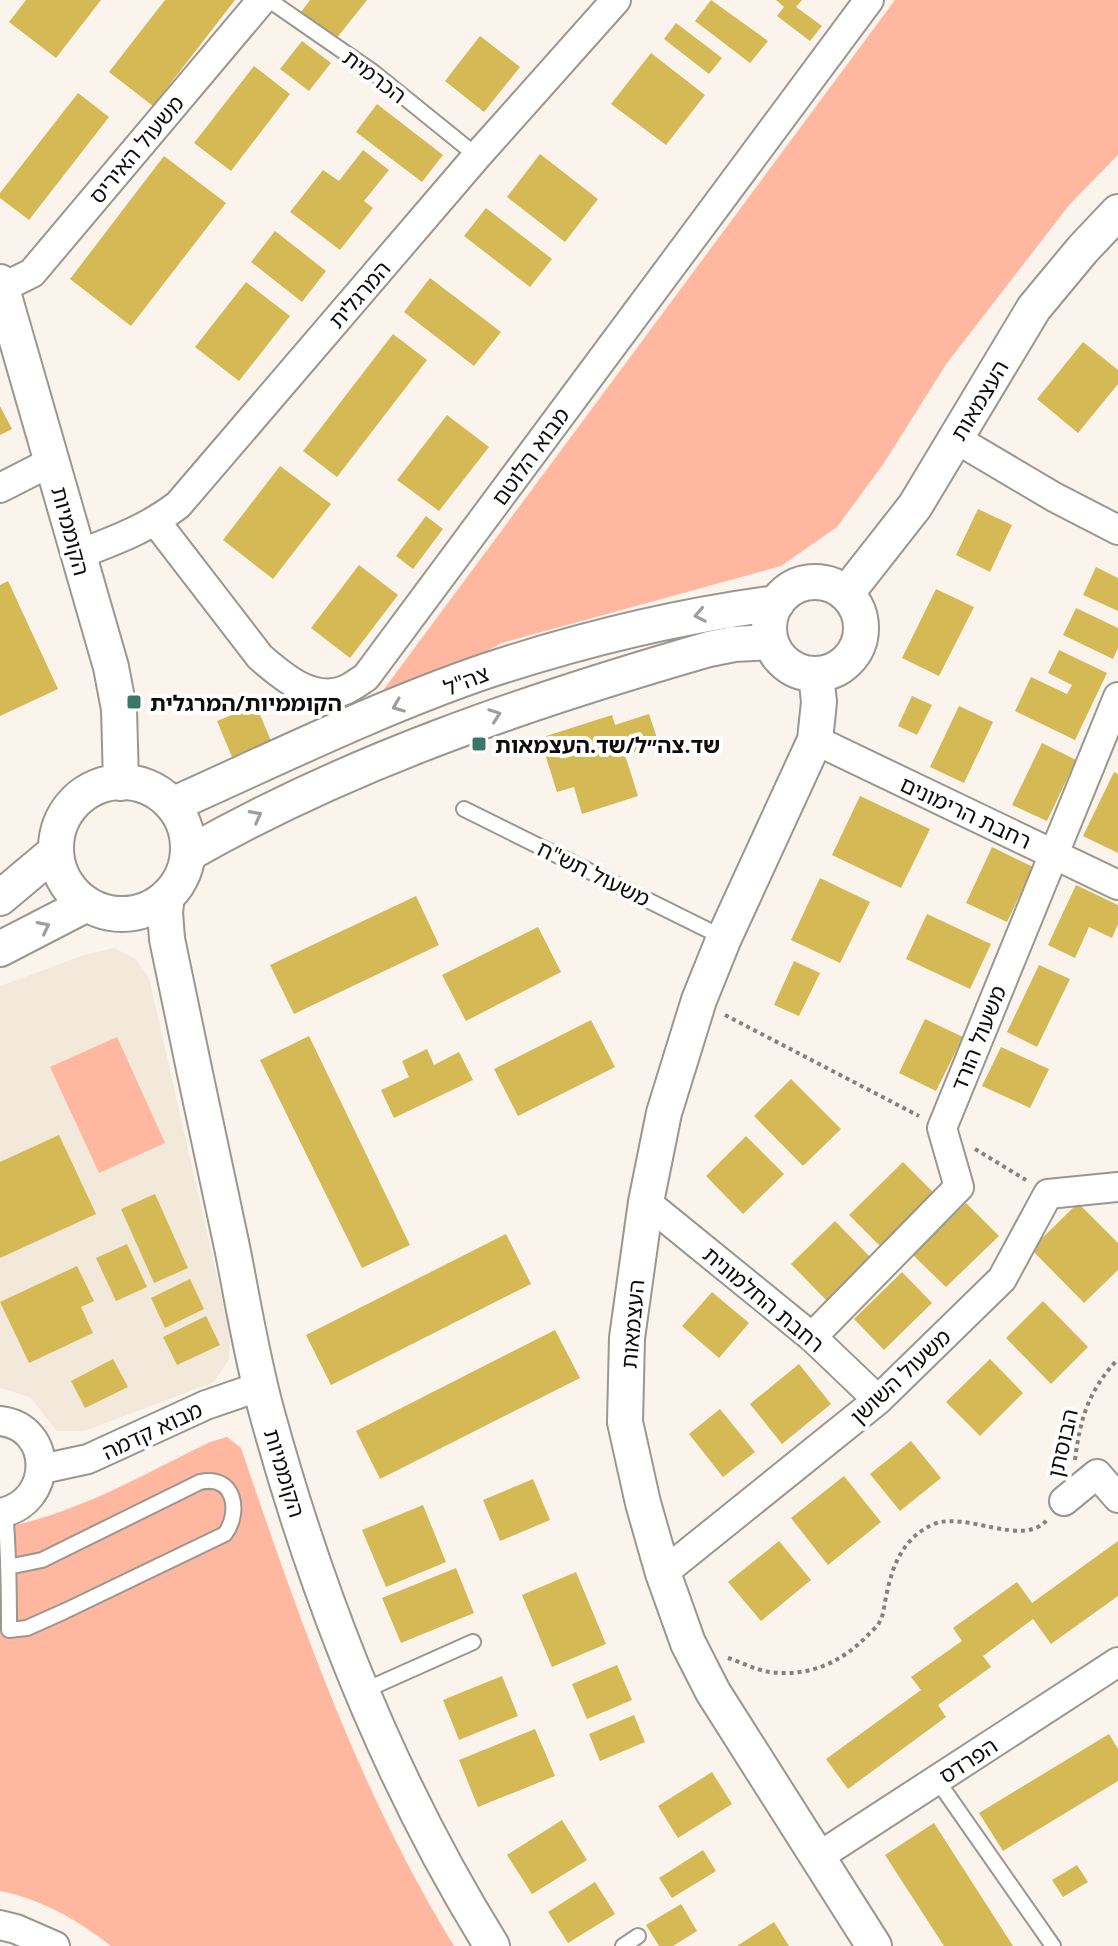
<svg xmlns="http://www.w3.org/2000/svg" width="1118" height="1946" font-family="Georgia,'Noto Sans Hebrew',serif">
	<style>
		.built { fill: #f3e9db }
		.green { fill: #ffb7a0 }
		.building { fill: #d4b954 }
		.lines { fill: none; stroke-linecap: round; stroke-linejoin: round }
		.service-casing { stroke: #9b9690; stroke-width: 18 }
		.minor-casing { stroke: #9b9690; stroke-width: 32 }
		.tertiary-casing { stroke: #9b9690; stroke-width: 38 }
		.path { stroke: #85817d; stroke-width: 4; stroke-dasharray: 4 4; stroke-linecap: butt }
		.service { stroke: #fff; stroke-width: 14 }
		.minor { stroke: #fff; stroke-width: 28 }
		.tertiary { stroke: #fff; stroke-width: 34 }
		.oneway { stroke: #9f9e9d }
		.poi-dot { fill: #3a7864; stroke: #fff; stroke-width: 3 }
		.labels { text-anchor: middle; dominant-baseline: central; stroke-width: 8; stroke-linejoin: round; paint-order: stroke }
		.street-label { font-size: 22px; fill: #0f0d0b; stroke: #fff }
		.poi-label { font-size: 22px; font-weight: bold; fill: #0f0d0b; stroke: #fff; text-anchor: start }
	</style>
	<rect width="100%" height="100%" fill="#faf4ed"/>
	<path class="built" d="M114,948l22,11 13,19 81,356 -1,25 -15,23 -129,49h-28l-27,-34 -30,-9v-402l84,-31z"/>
	<path class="green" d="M895,0h223v155l-48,49 -123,159 -63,100 -47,64 -56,39 -279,77 -138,73z
		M117,1037l48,106 -66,30 -49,-106z
		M227,1437l14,11c59,173 117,341 213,498h-343c-35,-27 -68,-46 -111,-55v-363c75,-13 142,-53 210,-86z"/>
	<path class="building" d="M26,0h75l-45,58 -47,-36z
		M165,0h70l-82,106 -44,-34z
		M310,0h57l-31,39 -35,-27z
		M711,0l57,41 -18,22 -55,-42z
		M776,0h26l-6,7 26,19 -12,15 -33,-25 7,-9z
		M676,23l46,35 -13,16 -45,-35z
		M480,36l40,31 -36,45 -39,-31z
		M302,41l29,22 -22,28 -29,-22z
		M651,53l54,42 -39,50 -55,-41z
		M254,66l36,28 -59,77 -37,-28z
		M78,93l31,24 -80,103 -29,-22v-5z
		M377,104l66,51 -21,27 -66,-50z
		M363,150l26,20 -25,31 9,7 -33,42 -50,-38 33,-42 16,11z
		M540,154l58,45 -33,43 -58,-45z
		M164,156l62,47 -95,123 -61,-47z
		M486,208l66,51 -22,28 -66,-51z
		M275,231l51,40 -24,31 -51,-40z
		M430,278l71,54 -27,34 -70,-54z
		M246,282l44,34 -51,65 -44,-34z
		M393,334l34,26 -90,117 -34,-26z
		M1083,342l35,28v14l-40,49 -41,-34z
		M0,406l12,23 -12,6z
		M447,415l42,32 -50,64 -42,-31z
		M280,466l51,38 -58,75 -50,-39z
		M978,509l34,16 -22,47 -34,-17z
		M426,516l17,13 -30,40 -17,-13z
		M359,565l39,30 -48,63 -39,-30z
		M1096,567l22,11v33l-35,-16z
		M8,581l50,108 -58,27v-131z
		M936,589l38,18 -35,69 -37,-18z
		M1076,608l42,20v20l-5,11 -50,-24z
		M1059,650l48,23 -32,67 -60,-29 16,-34 36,17 5,-9 -24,-12z
		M912,696l20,9 -15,30 -19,-9z
		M256,705l15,36 -39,16 -15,-36z
		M959,706l34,16 -29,61 -34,-16z
		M649,714l10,30 -34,11 13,41 -56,18 -8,-27 -17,5 -17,-54 72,-23 3,10z
		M1042,743l34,17 -29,61 -35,-16z
		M1114,772l4,2v79l-35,-17z
		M860,796l70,33 -29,59 -69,-33z
		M992,847l41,20 -26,55 -41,-19z
		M820,878l50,24 -30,61 -49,-23z
		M1076,885l42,20v19l-6,14 -23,-11 -14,31 -27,-13z
		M416,896l23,49 -145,69 -24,-49z
		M927,914l64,30 -21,45 -64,-30z
		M538,927l23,45 -95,49 -24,-46z
		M794,961l26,12 -21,43 -25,-11z
		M1039,965l31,14 -33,68 -30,-15z
		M925,1019l38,18 -27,54 -37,-18z
		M591,1020l24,47 -97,49 -24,-47z
		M309,1036l101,209 -48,23 -102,-208z
		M1001,1047l48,22 -19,39 -48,-22z
		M427,1049l7,16 25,-13 14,28 -79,38 -13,-28 28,-13 -7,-16z
		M791,1079l50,50 -38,37 -49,-50z
		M59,1135l37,79 -96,44v-96z
		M746,1136l38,38 -41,40 -37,-38z
		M903,1162l33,33 -54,53 -33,-33z
		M155,1194l33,74 -34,15 -33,-74z
		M966,1203l33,33 -53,51 -33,-32z
		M1078,1203l40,40v27l-34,33 -53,-54z
		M835,1221l37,38 -44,43 -37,-38z
		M506,1234l25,50 -200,101 -25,-50z
		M127,1244l20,43 -31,14 -20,-43z
		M77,1266l17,35 -13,6 12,26 -64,30 -29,-61z
		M902,1272l30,31 -48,47 -30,-31z
		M190,1279l14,30 -39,19 -14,-30z
		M712,1292l37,31 -30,35 -37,-32z
		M1043,1301l45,46 -37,37 -45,-46z
		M206,1316l14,29 -43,20 -14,-28z
		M555,1330l25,48 -200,101 -24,-48z
		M113,1359l15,28 -43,21 -14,-27z
		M990,1359l33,34 -43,43 -34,-34z
		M799,1364l32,40 -49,40 -32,-40z
		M720,1409l35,43 -32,25 -34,-43z
		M911,1441l30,37 -41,33 -30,-37z
		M844,1476l37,46 -53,43 -37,-47z
		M533,1479l17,41 -50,21 -17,-41z
		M423,1505l23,57 -60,25 -24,-57z
		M779,1541l32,39 -50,41 -33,-39z
		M1118,1541v55l-67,48 -18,-25 -50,37 8,11 -53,38 8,12 -98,72 -22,-30 95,-69 -10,-13 51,-36 -9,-13 64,-46 15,21z
		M456,1568l18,45 -73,30 -19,-45z
		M576,1572l30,72 -54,23 -30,-72z
		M617,1665l15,35 -45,19 -15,-35z
		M502,1676l16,40 -59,24 -16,-40z
		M634,1715l11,27 -45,19 -11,-27z
		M535,1729l20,47 -77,31 -19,-47z
		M1109,1734l9,15v32l-115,70 -24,-38z
		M712,1772l20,32 -54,34 -20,-32z
		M562,1820l25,40 -55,34 -25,-39z
		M934,1823l79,123h-69l-59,-91z
		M703,1850l13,21 -44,27 -13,-20z
		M1077,1865l11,17 -25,15 -11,-17z
		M595,1882l20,32 -47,29 -20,-31z
		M681,1904l16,27 -24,15h-14l-13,-21z
		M774,1922l15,24h-52z"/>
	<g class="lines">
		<g class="service-casing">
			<path id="service" d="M269,0l104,72 104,84
				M464,809l260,129
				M5,1512c4,39 4,78 4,118l18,-2 38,-17 160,-77c16,-22 10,-60 -25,-52l-158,78 -34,7
				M361,1692l112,-50
				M937,1780l116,166
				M623,1946l15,-10"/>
		</g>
		<g class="minor-casing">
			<path id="minor" d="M2,288l30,-15 230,-273
				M956,439l98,58 64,33
				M0,488l53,-27
				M156,522l104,135c23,20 53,46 85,33 7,-3 15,-9 21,-13l503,-677
				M77,555c36,-14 70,-26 101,-50l299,-349 139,-156
				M815,740l303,145
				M646,1202l166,135 66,63
				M812,1337l147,-150 -17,-59 176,-431
				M0,1421c54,6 54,82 0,92
				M42,1469l46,-10 118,-54 55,-19
				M1064,1501l33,-27 21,24
				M663,1573l215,-173 124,-121 46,-85 70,-7
				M818,1857l300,-195
				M0,1925l16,4 39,17"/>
		</g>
		<g class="tertiary-casing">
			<path id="tertiary" d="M0,282l111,385 8,42 2,74
				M769 628a46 46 0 1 1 92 0a46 46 0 1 1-92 0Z
				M846,594l69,-88 119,-198 49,-59 35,-37
				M816,674l3,28 -4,38 -91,198 -25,62 -35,113 -18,89 -19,136 -2,84 18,81 20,70 25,70 25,49 161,254
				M56 848a66 66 0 1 1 132 0a66 66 0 1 1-132 0Z
				M172,805c103,-46 206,-97 314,-134 94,-31 192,-55 291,-68
				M188,854c163,-93 341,-153 521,-205l25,-5 37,-2
				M167,896l-2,16 2,27c21,103 43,205 65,308 11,55 20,112 35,166 51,186 123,369 225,533
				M0,898l56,-47
				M0,949l87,-45"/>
		</g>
		<path class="path" d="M725,1015l194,101
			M975,1149l51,31
			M1075,1460c5,-42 14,-70 43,-101
			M728,1658c13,4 28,12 41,14 40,5 72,-9 99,-37 4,-4 10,-9 12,-14 4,-7 4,-16 6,-24 6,-31 17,-60 48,-73 33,-13 88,24 113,-4"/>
		<use href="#service" class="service"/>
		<use href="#minor" class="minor"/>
		<use href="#tertiary" class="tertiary"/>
	</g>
	<defs><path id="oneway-chevron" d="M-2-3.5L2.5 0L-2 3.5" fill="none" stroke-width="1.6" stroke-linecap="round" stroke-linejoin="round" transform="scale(2)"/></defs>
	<g class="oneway">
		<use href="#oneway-chevron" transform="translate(700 615) rotate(169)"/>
		<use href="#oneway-chevron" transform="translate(398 706) rotate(158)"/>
		<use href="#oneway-chevron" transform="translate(495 715) rotate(-20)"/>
		<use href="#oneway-chevron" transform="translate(256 816) rotate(-28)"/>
		<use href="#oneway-chevron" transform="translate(44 927) rotate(-27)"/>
	</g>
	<g class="poi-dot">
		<rect x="126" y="694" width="16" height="16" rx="4"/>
		<rect x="471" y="736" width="16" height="16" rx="4"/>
	</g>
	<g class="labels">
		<g class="street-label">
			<text transform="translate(375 76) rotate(37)">הכרמית</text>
			<text transform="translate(136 149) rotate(-50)">משעול האיריס</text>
			<text transform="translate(359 294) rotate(-49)">המרגלית</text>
			<text transform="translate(979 400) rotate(-59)">העצמאות</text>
			<text transform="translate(530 456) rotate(-54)">מבוא הלוטם</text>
			<text transform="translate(71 531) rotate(75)">הקוממיות</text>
			<text transform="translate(466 680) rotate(-21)">צה"ל</text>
			<text transform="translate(966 812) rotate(25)">רחבת הרימונים</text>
			<text transform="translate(594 873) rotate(26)">משעול תש"ח</text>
			<text transform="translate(978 1038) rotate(-68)">משעול הורד</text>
			<text transform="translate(764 1299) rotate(40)">רחבת החלמונית</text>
			<text transform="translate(632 1324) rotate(-85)">העצמאות</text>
			<text transform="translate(900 1376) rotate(-43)">משעול השושן</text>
			<text transform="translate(152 1430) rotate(-25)">מבוא קדמה</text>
			<text transform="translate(1062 1443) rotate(-77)">הבוסתן</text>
			<text transform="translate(285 1473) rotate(73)">הקוממיות</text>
			<text transform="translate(968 1760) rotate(-33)">הפרדס</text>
		</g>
		<g class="poi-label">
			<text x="150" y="702">הקוממיות/המרגלית</text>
			<text x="495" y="744">שד.צה״ל/שד.העצמאות</text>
		</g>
	</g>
</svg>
